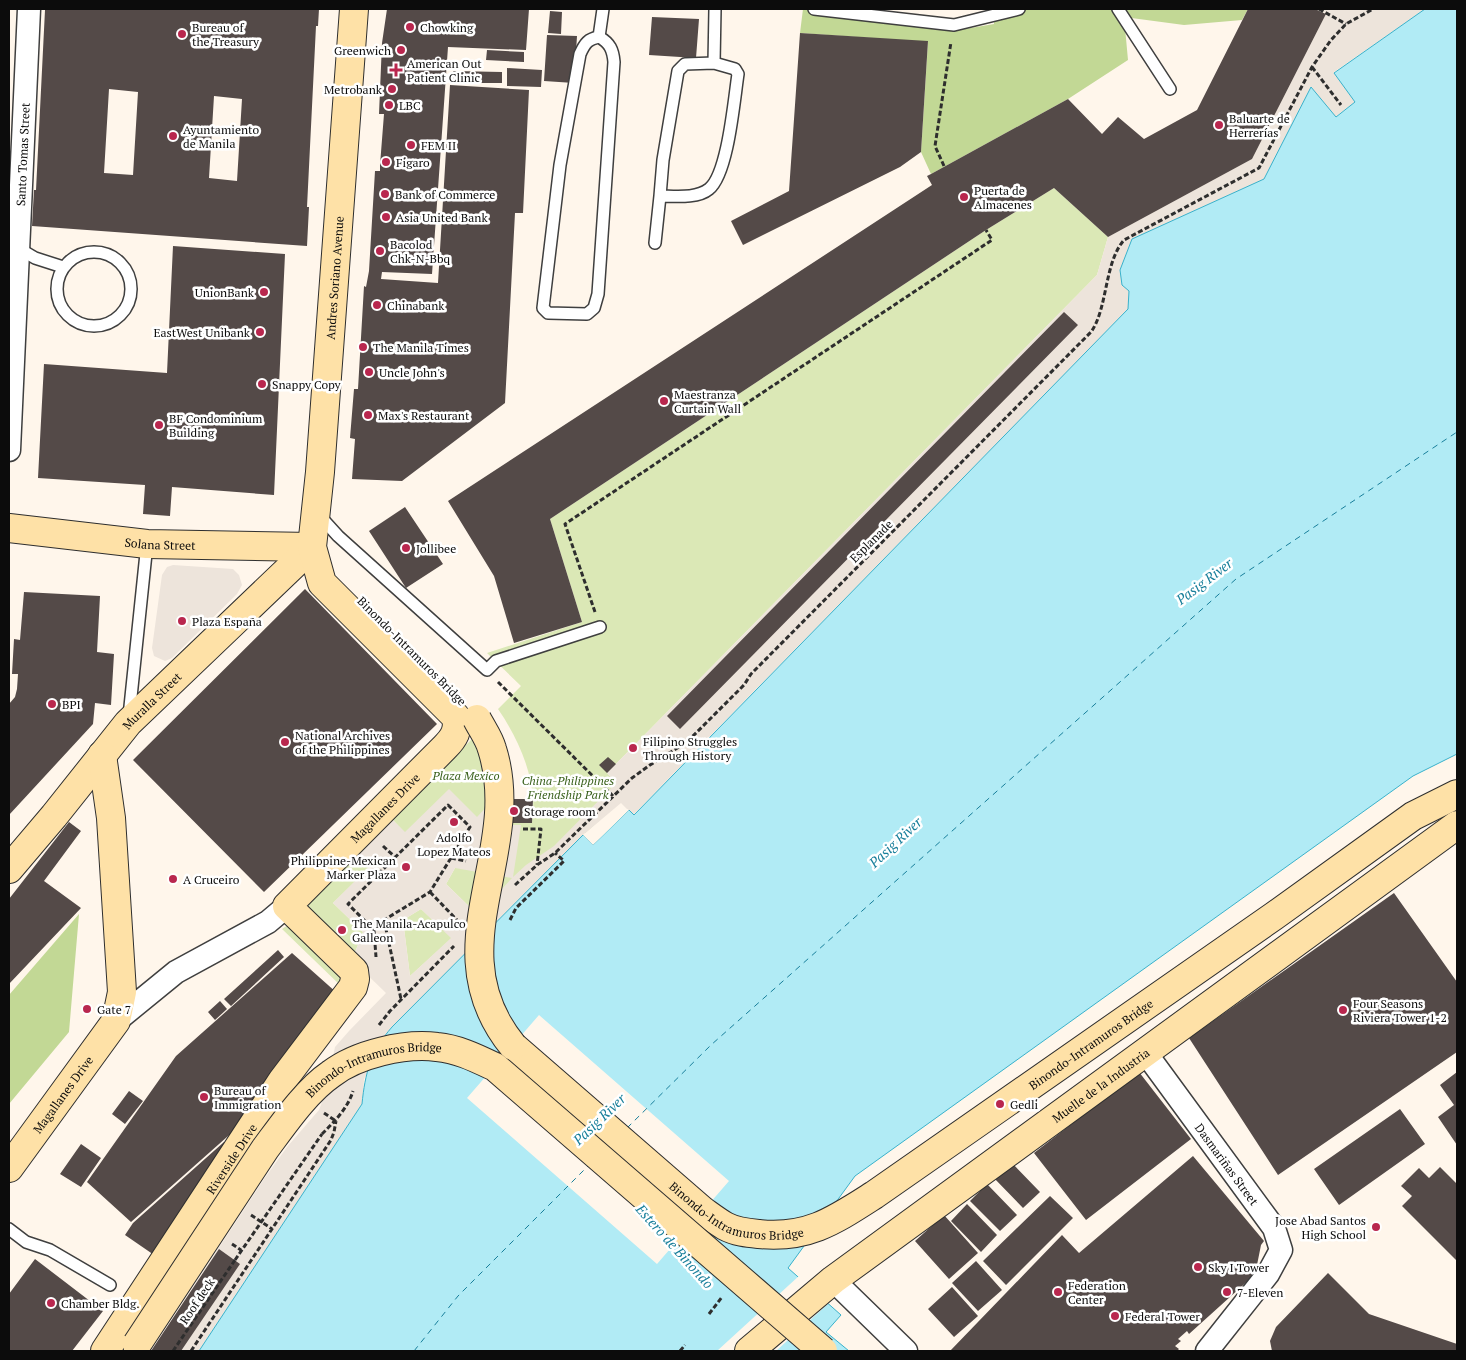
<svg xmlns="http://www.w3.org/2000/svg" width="1466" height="1360" font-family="'PT Serif',serif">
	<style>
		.green { fill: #dbe8b6 }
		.forest { fill: #c2d895 }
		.plaza { fill: #ede4db; fill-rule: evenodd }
		.water { fill: #b1ebf5; stroke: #39b1cb }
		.pier { fill: #fff6eb }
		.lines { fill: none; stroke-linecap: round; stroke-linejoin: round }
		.ferry { stroke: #187f9b; stroke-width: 1; stroke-dasharray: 6 5; stroke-linecap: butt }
		.building { fill: #544a48; fill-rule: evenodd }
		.lane-casing { stroke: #3f3f3f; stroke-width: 14 }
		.street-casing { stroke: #3f3f3f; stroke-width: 25 }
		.secondary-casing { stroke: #2e2e2e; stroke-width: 30 }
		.path { stroke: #2e2e2e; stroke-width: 3; stroke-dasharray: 5 2.5; stroke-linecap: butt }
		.lane { stroke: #fff; stroke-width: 11 }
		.street { stroke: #fff; stroke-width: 22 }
		.secondary { stroke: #fee1a7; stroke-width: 28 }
		.secondary-bridge-casing { stroke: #2e2e2e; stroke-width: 30; stroke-linecap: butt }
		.path-bridge { stroke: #2e2e2e; stroke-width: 3; stroke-dasharray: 5 2.5; stroke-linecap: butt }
		.secondary-bridge { stroke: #fee1a7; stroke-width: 28 }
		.poi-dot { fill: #b9274e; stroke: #fff; stroke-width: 2 }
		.labels { text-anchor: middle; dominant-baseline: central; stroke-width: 5; stroke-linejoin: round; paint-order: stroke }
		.poi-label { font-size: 12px; fill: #0c0c0c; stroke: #fff; text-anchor: start }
		.street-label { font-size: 12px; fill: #0c0c0c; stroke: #fff }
		.park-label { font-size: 12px; font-style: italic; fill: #3b621e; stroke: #fff }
		.water-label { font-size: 14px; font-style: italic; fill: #187f9b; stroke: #fff }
	</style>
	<rect width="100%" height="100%" fill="#fff6eb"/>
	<path class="green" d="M1054,188l54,49 -11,38 -490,498 21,22 -45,40 -41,42 -29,1 -35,37 -32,-31 9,-16 38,-43 -16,-8 -72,16 -13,-14 81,-81 9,15 12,70h38c0,-8 2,-16 1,-24 -2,-32 -17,-64 -35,-90l23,-23 -34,-33 95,-31 -32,-103 436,-289z
		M356,856l13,12 -36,35 30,29 -11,28 22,22 -73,-72z
		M421,909l31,29 -42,38 -7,-56z
		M291,923l55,50 -4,14 -60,-58z"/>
	<path class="forest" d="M803,9h71l85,21 35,-6v-15h254l-6,11 -58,5 -60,-8 4,43 -60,39 -137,75 -10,-22 7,-110 -128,-9z
		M79,914l-10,118 -60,72v-109z"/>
	<path class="plaza" d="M1322,9h103l-91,63 21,30 -20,15 -24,-29 -47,91 -132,60 -4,70 -495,506 -12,-12 -38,32 -191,192 -28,52 -2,25 -163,247h-48l113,-172 23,-32 32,-37 6,-16 10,-47 14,-16 37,-38 -34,-33 11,-28 -30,-29 35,-35 -12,-13 36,-36 13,13 44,-43 28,28 16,-17v25h28l-8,52 13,-12 28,-19 62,-63 -9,-10 490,-498 11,-38 144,-78 74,-145zM455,868l57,10 -34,37 -32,-31zM421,909l30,29 -41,38 -7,-56z
		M173,565l60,4 6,6 3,10 -5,9 -65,64 -7,3 -11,-5 -2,-8 10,-73 5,-8z"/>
	<path class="water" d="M1425,9h32v745l-44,22 -558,400 -67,92 53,47 -15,17 23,19h-650l163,-247c3,-31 9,-53 30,-77l191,-192 10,10 36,-35 5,5 494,-506 1,-18 -7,-6 -2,-15 12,-31 132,-60 47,-92 25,30 19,-15 -21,-29z"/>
	<path class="pier" d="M627,809l2,1 -36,35 -10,-10 2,-2 8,9z
		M539,1015l190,166 -72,83 -190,-166z
		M800,1275l30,27 -54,49h-59z"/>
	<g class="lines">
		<path class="ferry" d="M627,1128l84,-83 525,-466 221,-147
			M414,1351l44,-55 130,-130"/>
	</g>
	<path class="building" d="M41,9h278l-1,17h-2l-9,181h2l-2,39 -275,-20 2,-36h2l9,-180zM109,89l29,3 -5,83 -29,-2zM214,96l28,3 -5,82 -28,-3z
		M387,9h142l-3,41 -78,-3 -16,227 -50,-2 -1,7 57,4 12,-198 79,5 -6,123h-8l-10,190 -103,78 -50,-2 3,-40 -5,-1 4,-49h4l6,-103 2,1 3,-16 6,-100h5v-6l4,-51h-5l3,-71z
		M1248,9h67l11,5 -74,145 -144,78 -54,-49 -68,42 -436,289 32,103 -68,21 -20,-67 -46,-75 484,-316 -5,-9 4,-2 137,-75 34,35 16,-17 26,22 53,-29z
		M550,11l12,1 -1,22 -13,-1z
		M652,17l47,2 -3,39 -47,-3z
		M800,33l128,8 -7,111 -21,15 -157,78 -12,-24 58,-30z
		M547,35l30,1 -3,47 -30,-2z
		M487,50l37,2v10l-38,-2z
		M507,68l35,2 -1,17 -34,-1z
		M453,71l49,1v11h-49z
		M173,246l112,8 -11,241 -102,-8 -2,29 -27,-2 2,-29 -107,-7 6,-114 123,9z
		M1064,312l14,13 -398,404 -13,-13z
		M405,507l38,57 -37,24 -37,-57z
		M305,589l132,135 -173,168 -131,-132z
		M24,592l76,4 -3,56 17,2 -3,51 -16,-2 -2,21 -84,91v-111l6,-7 2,-8 1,-15h-6l2,-35 6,1z
		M608,757l8,7 -9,9 -8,-8z
		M495,799h38l-1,24h-38z
		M69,822l12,9 -37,50 37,27 -72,76v-85z
		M1394,893l63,89v70l-179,123 -89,-137z
		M278,950l6,7 -53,49 -7,-7z
		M292,953l45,40 -92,128 -114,101 -44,-40 89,-126z
		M220,1001l7,8 -12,11 -7,-8z
		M1139,1072l52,67 -105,81 -52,-67z
		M1457,1072v73l-19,-28 16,-12 -14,-20z
		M129,1091l14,10 -18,23 -13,-10z
		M1400,1109l25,35 -86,61 -25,-36z
		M224,1142l7,7 -74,108 -32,-22 8,-12z
		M81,1144l20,14 -20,29 -21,-13z
		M1193,1156l71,85 -3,4 -4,20 4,4 -72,65 -2,-3 -9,8 3,2 -6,5 4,3 -2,2h-227l112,-116 17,18z
		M1010,1161l30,31 -17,16 -30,-31z
		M1440,1167l17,17v77l-55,-55 10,-10 -11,-10 18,-18 10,10z
		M987,1184l30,31 -17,16 -30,-30z
		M1050,1196l23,22 -67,67 -23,-24z
		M967,1204l30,31 -16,17 -30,-31z
		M944,1215l34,38 -29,26 -34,-38z
		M219,1249l21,15 -59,87h-30z
		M35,1259l68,52 -31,40h-63v-57z
		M976,1261l26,29 -24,21 -26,-28z
		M1328,1273l41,41 88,30v7h-185l-2,-10 6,-14z
		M952,1287l26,29 -24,21 -26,-28z"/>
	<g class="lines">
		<g class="lane-casing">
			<path id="lane" d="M814,9l140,16 65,-16
				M1118,9l52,80
				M599,37c11,6 14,13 15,25l-16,232 -4,14 -7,6 -39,-1 -5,-5 17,-143 20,-111c5,-11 8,-15 19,-17z
				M599,37l4,-28
				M660,196l3,-36 15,-89 7,-7 29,-1
				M655,243l5,-47c14,0 37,3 49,-7 19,-15 25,-89 29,-115l-3,-5 -21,-6 1,-54
				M18,248l17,10 28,9
				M57 289a37 37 0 1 1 74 0a37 37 0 1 1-74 0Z
				M318,514l20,22 149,134 9,-9 104,-34
				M129,716l18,-172
				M9,1229l17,13 24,8 60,35"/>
		</g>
		<g class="street-casing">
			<g id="street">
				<path id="s1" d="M9,450l20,-441"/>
				<path d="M116,1021l60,-49 92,-50 19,-16"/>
				<path id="s2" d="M1145,1052l129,176 7,22 -13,24 -61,77"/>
				<path d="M833,1280l73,71"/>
			</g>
		</g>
		<g class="secondary-casing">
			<g id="secondary">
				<path id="s3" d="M9,528l138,16 165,3"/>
				<path id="s4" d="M9,869l45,-53 74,-93 184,-176"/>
				<path id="s5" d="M513,1046l190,165c7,5 15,11 22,15 11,6 23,7 34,8 49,5 76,-14 115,-39l400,-279 139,-100 44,-22"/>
				<path id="s6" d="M9,1168l107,-147 6,-29 -11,-174 -9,-63"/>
				<path id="s7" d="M105,1351l177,-270 71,-94 2,-8 -1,-8 -67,-65 158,-159c9,-9 14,-17 11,-30l-134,-134 -10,-36 8,-75 34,-463"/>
				<path id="s8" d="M749,1351l84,-71 624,-455"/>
			</g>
		</g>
		<path class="path" d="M1319,9l27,15
			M1312,67l29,38
			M944,166l-9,-20 16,-104
			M595,612l-30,-88 427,-284 -6,-10
			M498,682l115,114
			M448,805l22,22 -40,65 -46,28 -10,10 -26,-26z
			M523,829h18l-4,36
			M383,846l12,11
			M451,858l15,3
			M515,885l22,-20 18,-12 77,-75 18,-13 37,-23 57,-57 7,-11 340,-342c17,-24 13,-69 33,-92l135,-72 53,-101 19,-27 15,-16 27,-15
			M430,892l27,28
			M384,920l17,79
			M510,920l6,-12 48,-47 -9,-8
			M374,930l2,27
			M379,1025l11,-14 64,-65
			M324,1113l12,8
			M322,1134c12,-12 26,-26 31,-43
			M251,1215l21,14
			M232,1244l9,6
			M709,1314l13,-17
			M173,1351l62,-91
			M191,1351l140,-211 3,-8 2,-11
			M680,1351l5,-6"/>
		<use href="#lane" class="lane"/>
		<use href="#street" class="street"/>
		<use href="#secondary" class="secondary"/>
		<g class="secondary-bridge-casing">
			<g id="secondary-bridge">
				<path d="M477,719c5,10 12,19 15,30 33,104 -59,199 21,297"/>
				<path id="s9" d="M137,1344l128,-195c18,-24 41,-58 66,-75 26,-20 73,-31 106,-27 21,2 39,11 58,20l328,284"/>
			</g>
		</g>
		<path class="path-bridge" d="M235,1260l87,-126"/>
		<use href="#secondary-bridge" class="secondary-bridge"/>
	</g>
	<g class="poi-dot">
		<circle cx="410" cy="27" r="5"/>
		<circle cx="182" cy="34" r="5"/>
		<circle cx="401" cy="50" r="5"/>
		<path d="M393.5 62.5h5v5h5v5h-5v5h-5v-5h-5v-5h5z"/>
		<circle cx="392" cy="89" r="5"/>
		<circle cx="389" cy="105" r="5"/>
		<circle cx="1219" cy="125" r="5"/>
		<circle cx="173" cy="136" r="5"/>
		<circle cx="411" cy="145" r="5"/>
		<circle cx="386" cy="162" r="5"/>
		<circle cx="385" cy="194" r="5"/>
		<circle cx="964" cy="197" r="5"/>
		<circle cx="386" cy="217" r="5"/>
		<circle cx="380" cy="251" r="5"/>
		<circle cx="264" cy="292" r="5"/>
		<circle cx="377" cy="305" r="5"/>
		<circle cx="260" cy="332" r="5"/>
		<circle cx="363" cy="347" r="5"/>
		<circle cx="369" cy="372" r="5"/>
		<circle cx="262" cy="384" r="5"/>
		<circle cx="664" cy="401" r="5"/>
		<circle cx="368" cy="415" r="5"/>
		<circle cx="159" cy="425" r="5"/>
		<circle cx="406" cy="548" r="5"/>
		<circle cx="182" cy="621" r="5"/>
		<circle cx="52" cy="704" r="5"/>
		<circle cx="285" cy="742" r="5"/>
		<circle cx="633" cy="748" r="5"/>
		<circle cx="514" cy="811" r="5"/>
		<circle cx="454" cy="822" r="5"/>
		<circle cx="406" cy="867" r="5"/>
		<circle cx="173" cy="879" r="5"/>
		<circle cx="342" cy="930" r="5"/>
		<circle cx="87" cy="1009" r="5"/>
		<circle cx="1343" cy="1010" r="5"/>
		<circle cx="204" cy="1097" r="5"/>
		<circle cx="1000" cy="1104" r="5"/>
		<circle cx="1376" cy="1227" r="5"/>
		<circle cx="1198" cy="1267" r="5"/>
		<circle cx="1058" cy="1292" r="5"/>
		<circle cx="1227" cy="1292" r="5"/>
		<circle cx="51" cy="1303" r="5"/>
		<circle cx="1115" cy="1316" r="5"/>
	</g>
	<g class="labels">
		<g class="poi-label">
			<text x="192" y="27">Bureau of<tspan x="192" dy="14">the Treasury</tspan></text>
			<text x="420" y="27">Chowking</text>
			<text x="391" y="50" text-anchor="end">Greenwich</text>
			<text x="407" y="63">American Out<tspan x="407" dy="14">Patient Clinic</tspan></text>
			<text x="382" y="89" text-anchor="end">Metrobank</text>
			<text x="399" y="105">LBC</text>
			<text x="1229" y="118">Baluarte de<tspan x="1229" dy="14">Herrerías</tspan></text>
			<text x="183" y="129">Ayuntamiento<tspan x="183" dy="14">de Manila</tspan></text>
			<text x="421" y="145">FEM II</text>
			<text x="396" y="162">Figaro</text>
			<text x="974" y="190">Puerta de<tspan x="974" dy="14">Almacenes</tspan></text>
			<text x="395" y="194">Bank of Commerce</text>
			<text x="396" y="217">Asia United Bank</text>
			<text x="390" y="244">Bacolod<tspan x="390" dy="14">Chk-N-Bbq</tspan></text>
			<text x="254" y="292" text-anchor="end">UnionBank</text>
			<text x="387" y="305">Chinabank</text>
			<text x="250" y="332" text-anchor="end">EastWest Unibank</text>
			<text x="373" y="347">The Manila Times</text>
			<text x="379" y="372">Uncle John's</text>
			<text x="272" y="384">Snappy Copy</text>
			<text x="674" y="394">Maestranza<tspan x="674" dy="14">Curtain Wall</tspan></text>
			<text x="378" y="415">Max's Restaurant</text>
			<text x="169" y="418">BF Condominium<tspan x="169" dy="14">Building</tspan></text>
			<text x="416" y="548">Jollibee</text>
			<text x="192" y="621">Plaza España</text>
			<text x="62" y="704">BPI</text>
			<text x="295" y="735">National Archives<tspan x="295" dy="14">of the Philippines</tspan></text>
			<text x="643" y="741">Filipino Struggles<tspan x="643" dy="14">Through History</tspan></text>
			<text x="524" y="811">Storage room</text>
			<text x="454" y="837" text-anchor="middle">Adolfo<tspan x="454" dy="14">Lopez Mateos</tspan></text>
			<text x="396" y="860" text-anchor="end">Philippine-Mexican<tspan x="396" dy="14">Marker Plaza</tspan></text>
			<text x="183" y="879">A Cruceiro</text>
			<text x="352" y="923">The Manila-Acapulco<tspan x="352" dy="14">Galleon</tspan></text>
			<text x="1353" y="1003">Four Seasons<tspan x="1353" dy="14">Riviera Tower 1-2</tspan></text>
			<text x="97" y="1009">Gate 7</text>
			<text x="214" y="1090">Bureau of<tspan x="214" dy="14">Immigration</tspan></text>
			<text x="1010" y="1104">Gedli</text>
			<text x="1366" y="1220" text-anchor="end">Jose Abad Santos<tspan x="1366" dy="14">High School</tspan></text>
			<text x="1208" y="1267">Sky I Tower</text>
			<text x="1068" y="1285">Federation<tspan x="1068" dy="14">Center</tspan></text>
			<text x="1237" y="1292">7-Eleven</text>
			<text x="61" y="1303">Chamber Bldg.</text>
			<text x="1125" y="1316">Federal Tower</text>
		</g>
		<g class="street-label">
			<text stroke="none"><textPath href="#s1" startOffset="296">Santo Tomas Street</textPath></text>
			<text stroke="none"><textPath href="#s7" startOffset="1305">Andres Soriano Avenue</textPath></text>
			<text transform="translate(871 541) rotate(-45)">Esplanade</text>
			<text stroke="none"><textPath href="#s3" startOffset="152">Solana Street</textPath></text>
			<text transform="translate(412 651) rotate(45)">Binondo-Intramuros Bridge</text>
			<text stroke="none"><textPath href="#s4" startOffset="221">Muralla Street</textPath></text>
			<text stroke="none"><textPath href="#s7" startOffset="689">Magallanes Drive</textPath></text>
			<text stroke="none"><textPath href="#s5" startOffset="702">Binondo-Intramuros Bridge</textPath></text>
			<text stroke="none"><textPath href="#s9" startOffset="376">Binondo-Intramuros Bridge</textPath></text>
			<text stroke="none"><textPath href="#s8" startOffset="441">Muelle de la Industria</textPath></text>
			<text stroke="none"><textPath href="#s6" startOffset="91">Magallanes Drive</textPath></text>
			<text stroke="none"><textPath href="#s7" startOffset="230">Riverside Drive</textPath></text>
			<text stroke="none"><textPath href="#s2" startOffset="139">Dasmariñas Street</textPath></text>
			<text stroke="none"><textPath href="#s5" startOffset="284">Binondo-Intramuros Bridge</textPath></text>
			<text transform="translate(197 1301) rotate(-56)">Roof deck</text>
		</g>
		<g class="park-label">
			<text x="466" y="775">Plaza Mexico</text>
			<text x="568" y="780">China-Philippines<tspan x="568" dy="14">Friendship Park</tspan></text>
		</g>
		<g class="water-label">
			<text transform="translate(1204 581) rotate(-37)">Pasig River</text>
			<text transform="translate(895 842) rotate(-43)">Pasig River</text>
			<text transform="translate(599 1119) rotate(-44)">Pasig River</text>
			<text transform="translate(675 1246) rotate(48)">Estero de Binondo</text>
		</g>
	</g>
	<rect width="1466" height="1360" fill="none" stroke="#0c0c0c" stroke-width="20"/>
</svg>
